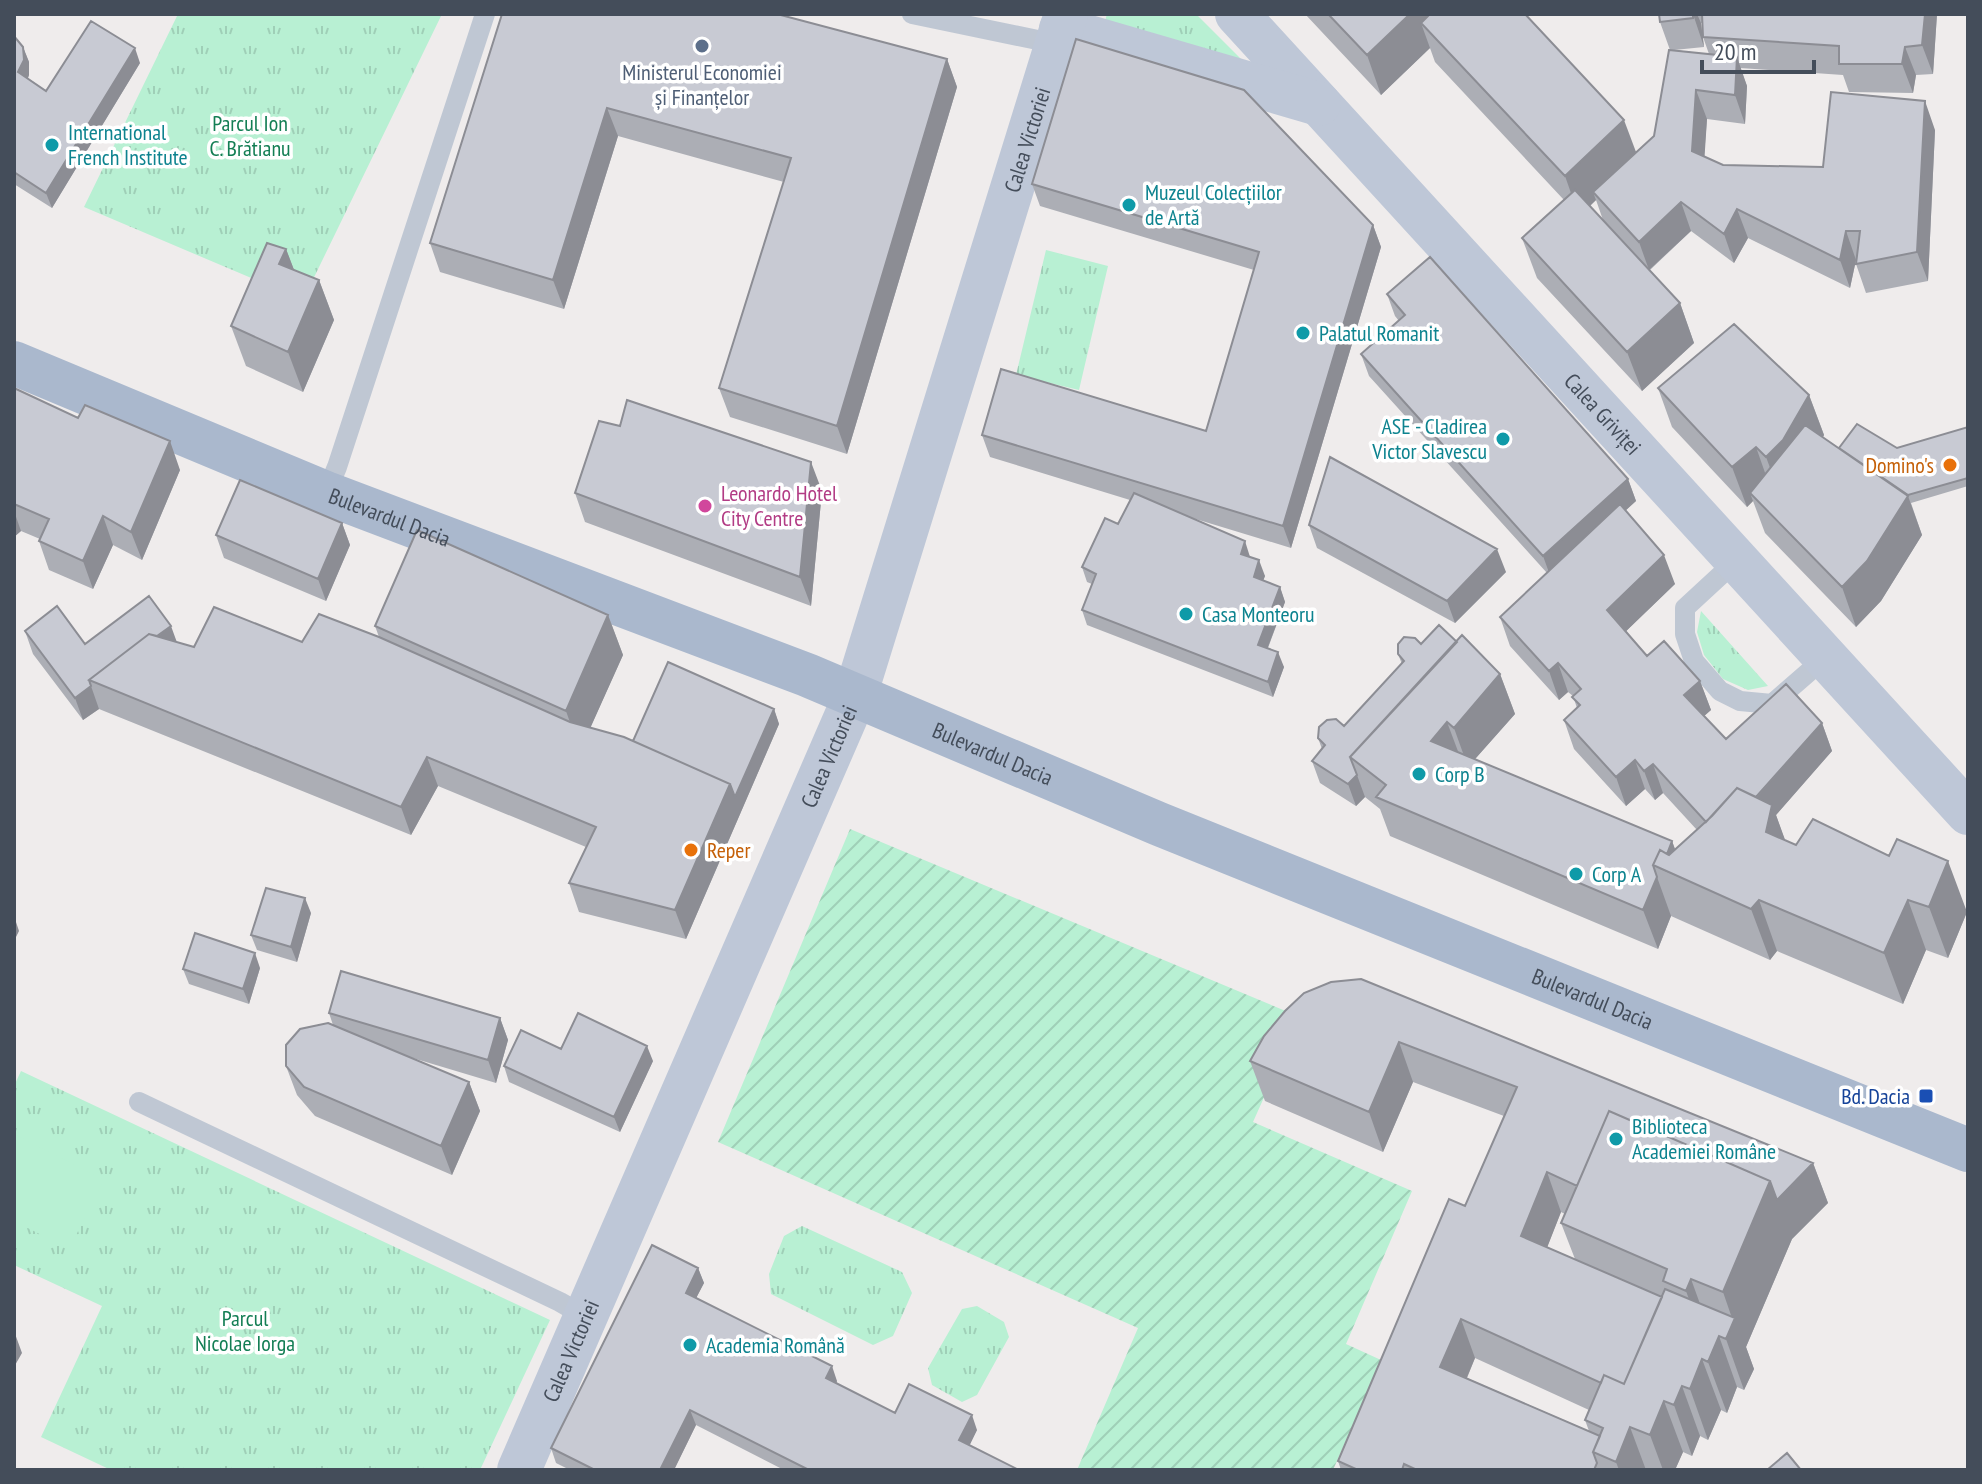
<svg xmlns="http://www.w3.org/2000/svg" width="1982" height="1484" font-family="'PT Sans Narrow',sans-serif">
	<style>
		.grass { fill: url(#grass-tufts) }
		.garden { fill: url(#garden-furrows) }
		.pitch { fill: #b8f0d3 }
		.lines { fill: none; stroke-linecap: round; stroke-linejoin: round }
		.lane { stroke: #bfc7d3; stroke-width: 20 }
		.secondary { stroke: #bec7d7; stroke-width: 44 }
		.primary { stroke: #aab8cd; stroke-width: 44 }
		.wall { fill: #acaeb5; fill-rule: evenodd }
		.shaded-wall { fill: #8c8d94 }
		.building { fill: #c8cad3; stroke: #8c8d94; stroke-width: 2 }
		.service-dot { fill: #5c6f8a; stroke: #fff; stroke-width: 3 }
		.culture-dot { fill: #0f9aa8; stroke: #fff; stroke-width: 3 }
		.food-dot { fill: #e8710a; stroke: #fff; stroke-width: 3 }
		.hotel-dot { fill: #d1479c; stroke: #fff; stroke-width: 3 }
		.transit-dot { fill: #1a4fb4; stroke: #fff; stroke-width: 3 }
		.labels { text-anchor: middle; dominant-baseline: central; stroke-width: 7; stroke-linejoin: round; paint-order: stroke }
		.service-label { font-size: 22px; fill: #4e5e75; stroke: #fff }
		.park-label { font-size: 22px; fill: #137e54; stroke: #fff }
		.culture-label { font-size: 22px; fill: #0d838f; stroke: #fff; text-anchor: start }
		.street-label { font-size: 22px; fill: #444d5a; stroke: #fff }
		.food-label { font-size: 22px; fill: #c56008; stroke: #fff; text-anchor: end }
		.hotel-label { font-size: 22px; fill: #b23c85; stroke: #fff; text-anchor: start }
		.transit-label { font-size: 22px; fill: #164399; stroke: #fff; text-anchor: end }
	</style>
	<defs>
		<pattern id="grass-tufts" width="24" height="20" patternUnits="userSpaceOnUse" patternTransform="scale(2)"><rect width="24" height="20" fill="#b8f0d3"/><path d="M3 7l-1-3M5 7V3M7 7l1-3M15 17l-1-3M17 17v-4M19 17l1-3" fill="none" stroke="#9fcfb7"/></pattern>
		<pattern id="garden-furrows" width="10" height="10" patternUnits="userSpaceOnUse" patternTransform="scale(2)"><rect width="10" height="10" fill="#b8f0d3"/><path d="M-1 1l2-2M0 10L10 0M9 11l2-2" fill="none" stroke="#9fcfb7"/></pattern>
	</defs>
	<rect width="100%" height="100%" fill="#efecec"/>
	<path class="grass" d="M178,14h264l-139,286 -219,-93z
		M1107,14h89l60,60 -153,-46z
		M1046,250l62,16 -29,124 -63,-15z
		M1701,611l67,75 -20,4 -25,-11 -19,-24 -7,-23z
		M21,1071l529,249 -70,150h-369l-70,-33 61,-131 -88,-41v-179z
		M802,1226l100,46 10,21 -19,43 -20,9 -102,-51 -2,-20 15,-38z
		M977,1306l27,16 5,15 -32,58 -15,7 -30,-17 -4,-17 34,-59z"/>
	<path class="garden" d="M850,829l450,188 -47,105 159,69 -66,153 35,16 -48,110h-256l61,-142 -420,-186z"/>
	<path class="pitch" d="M14,1134l90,46 -35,69 -55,-28z"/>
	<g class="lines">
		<path class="lane" d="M912,14l145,30
			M326,493l11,-26 148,-453
			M1737,560l-52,48v26l9,27 26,30 20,10 32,3 54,-47
			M139,1102l421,200 26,15"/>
		<g class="secondary">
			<path id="s1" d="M1237,14l731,799"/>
			<path d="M1061,29l258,75"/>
			<path id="s2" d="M519,1470l336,-774 211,-682"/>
		</g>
		<path class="primary" id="s3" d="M14,363l312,130 481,182 352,149 809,326"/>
	</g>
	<path class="wall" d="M502,14l445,45 10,28 -110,367 -117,-37 -11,-29 65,-206 -166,-46 -54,173 -124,-37 -10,-29z
		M1305,14h220l111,138 18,-16 16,-86 -10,-28 -1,-8h278l-4,60 -17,1 -3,18 -64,-1 -6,-17 -103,-7 7,18 -2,38 -38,-5 -3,37 19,9 100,2 112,-37 -7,151 -62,12 -10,-29v-4l-6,28 -102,-50 -14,25 -43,-32 -41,39 30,33 14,40 -52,48 -105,-113 -15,-40 42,-38 -129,-138 -5,-14 -49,47zM1701,23h1l1,14 6,17 -35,-4 30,-3zM1596,200l7,20 -13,-14z
		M14,36l9,11 6,15v13l-1,3 18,13 94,-28 -88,145 -38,-24z
		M1032,184l341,41 8,22 -90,301 -102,-31 61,40 15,19 -2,4 17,7 5,15 -17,46 16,19 -11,30 -186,-72 -5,-15 10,-26 -5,-2 -5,-15 36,-43 12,-24 -140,-43 -8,-22 224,-4 48,-161 -214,-64z
		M286,249l8,21 25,10 15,40 -31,72 -57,-26 -15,-40z
		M1387,294l241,185 8,22 -11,10 50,73 -49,47 21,25 53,25 11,29 -7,6 22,23 96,-16 10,28 -56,64 9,26 182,71 -19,46 -22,-8 -23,54 -126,-53 -7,9 -99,-44 -13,33 -268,-113 -10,-27 -15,-12 -9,9 -36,-23 -8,-22 10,-12 -4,-11 26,-12 58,-62 -4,-10 23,-10 36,-2 43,32 15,40 -40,45 197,82 3,8 22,-19 -34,-37 -8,7 -10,-11 -19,17 -52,-57 -10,-29 13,-12 -4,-12 -5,-4 -9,8 -49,-54 -10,-29 47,-44 -178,-197 -8,-22 38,-33 -4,-5z
		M14,388l166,82 -38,90 -29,-15 -20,44 -44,-19 -10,-29 1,-2 -19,-8 -7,6z
		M1658,388l151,7 15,40 -1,2 16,11h58l71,-21v59l-57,17 11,32 -41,66 -25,26 -91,-94 -12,-32 -6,6 -75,-80z
		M822,491l-11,115 -226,-84 -10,-29z
		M342,523l8,22 -24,56 -102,-43 -8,-23z
		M1309,525l197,47 -51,51 -138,-75z
		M608,615l15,40 -33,73 43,13 141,-32 5,15 -93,215 -107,-27 -10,-29 17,-36 -148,-61 -27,49 -312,-126 -16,11 -50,-66 -8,-23 60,13 92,-2 17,5 185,-10 -4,-11z
		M311,913l-14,49 -40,-12 -6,-15z
		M260,968l-11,36 -60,-20 -6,-15z
		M1304,993l509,170 15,40 -36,36 -46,108 8,22 -10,21 -7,-3 -10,26 -6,-3 -13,30 -8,-4 -8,20 -9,-4 -8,18h-334l-3,-9 127,-255 39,-90 -91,-34 -30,70 -118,-51 -15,-40zM1561,1212l4,2 -4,9 14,36 -28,-12zM1475,1358l114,52 -4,10 4,11 -122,-53z
		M329,1013l171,5 8,22 -12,43 -90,-27 63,26 11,29 -28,64 -137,-59 -18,-21 -11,-29 47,-41z
		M561,1049l92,12 -33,71 -111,-50 -5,-16z
		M698,1268l6,15 -8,15 141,83 -1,3 59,29 82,17 -8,15 50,25h-235l-88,-45 -22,45h-104l-14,-7 -5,-15z"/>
	<path class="shaded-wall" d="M1410,14h25l-14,9 9,25 -49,47 -14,-40z
		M1693,14h4l4,9 3,24z
		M1925,14h12l-4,60 -11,-29z
		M23,47l6,15v13l-5,13 -6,-16z
		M1905,47l11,28 -3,18 -11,-29z
		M135,48l5,15 -88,145 -6,-15z
		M1737,57l10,29 -2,38 -10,-29z
		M947,59l10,28 -110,367 -10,-28z
		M1696,90l11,29 -4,61 -11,-29z
		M1925,101l10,29 -7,151 -11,-29z
		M607,108l11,28 -54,173 -11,-29z
		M1624,120l15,40 -46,32 3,8 -17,16 -14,-40z
		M1681,202l10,29 -42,39 -10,-28z
		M1737,209l11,29 -14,25 -10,-29z
		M1373,225l8,22 -90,301 -8,-22z
		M1846,231l10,29 -6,28 -10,-28z
		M286,249l15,39 -22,-24z
		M319,280l15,40 -31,72 -15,-40z
		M1680,303l14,40 -52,48 -15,-39z
		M1809,395l15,40 -26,45 -17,17 -15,-40z
		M170,441l10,29 -38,90 -11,-28z
		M1756,447l14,40 -20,6 3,8 -6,6 -15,-40z
		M811,462l11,29 -11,115 -11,-29z
		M1628,479l8,22 -85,77 -8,-22z
		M1908,496l14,39 -41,66 -25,26 -14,-40z
		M14,511l7,20 -7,6z
		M103,516l10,29 -20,44 -10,-28z
		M342,523l8,22 -24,56 -8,-22z
		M1245,541l5,16 -9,-3z
		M1497,549l9,23 -51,51 -8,-22z
		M1664,555l11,29 -57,55 -11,-29z
		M1259,560l6,16 -6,16 -5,-15z
		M1280,587l5,15 -22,58 -5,-15z
		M608,615l15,40 -43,96 -14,-40z
		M171,626l8,22 -83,35z
		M1278,652l6,15 -11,30 -5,-15z
		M1558,663l10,29 -9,8 -10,-29z
		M1500,674l15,40 -47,53 -14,-39z
		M1700,681l11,29 -16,14 -11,-29z
		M91,686l8,23 -16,11 -8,-22z
		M774,709l5,15 -93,215 -11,-29 55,-126z
		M1447,722l15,40 -31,-21z
		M1822,723l10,28 -56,64 15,41 -71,-17z
		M427,757l11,29 -27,49 -10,-28z
		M1635,760l10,29 -19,17 -10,-29z
		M1653,764l10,29 -8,7 -11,-29z
		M1357,775l8,22 -9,9 -8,-22z
		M1672,841l14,39 -26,-11z
		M1948,861l19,51 -19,46 -19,-51z
		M1657,877l14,39 -13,33 -15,-39z
		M305,898l6,15 -14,49 -6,-15z
		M1759,900l18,51 -7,9 -19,-51z
		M1908,900l18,50 -23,54 -19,-51z
		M14,916l5,15 -5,10z
		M255,953l5,15 -11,36 -6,-15z
		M500,1018l8,22 -12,43 -8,-23z
		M1399,1042l14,40 -30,70 -14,-40z
		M647,1046l6,15 -33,71 -6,-15z
		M469,1082l11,29 -28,64 -11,-29z
		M1813,1163l15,40 -36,36 -46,108 8,22 -10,21 -18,-51 7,-18 -10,-29 47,-111z
		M1547,1172l14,40 -25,64 -15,-40z
		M698,1268l6,15 -13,25 -5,-15z
		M1691,1279l21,58 -5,12 -21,-58z
		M1461,1319l14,39 -20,48 -15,-39z
		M14,1331l8,22 -8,14z
		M1719,1336l18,51 -10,26 -19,-51z
		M1702,1359l19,51 -13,30 -18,-51z
		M832,1366l5,15 -6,12 -5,-15z
		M1682,1386l18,50 -8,20 -18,-51z
		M1664,1401l19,51 -8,18h-12l-13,-35z
		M690,1410l6,15 -22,45h-14z
		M972,1415l5,15 -12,25 -6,-15z
		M1630,1427l16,43h-27l-3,-8z"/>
	<path class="building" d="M502,14h275l170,45 -110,367 -118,-38 72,-230 -184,-50 -54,172 -123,-37z
		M1328,14h82l-43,41z
		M1430,14h95l99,106 -59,56 -144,-153z
		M1659,14h34v4l-33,4z
		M1702,14h223l-3,31 -17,2 -3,17h-63v-18l-136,-9z
		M91,21l44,27 -89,145 -32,-21v-136l9,11 1,13 -6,12 28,19z
		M1076,39l168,51 129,135 -90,301 -301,-91 19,-66 205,62 53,-179 -227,-68z
		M1669,50l68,7 -2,38 -39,-5 -4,61 31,14 100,2 8,-75 94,9 -8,151 -61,12 4,-33h-14l-6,29 -103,-51 -13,25 -43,-32 -42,40 -46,-50 61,-56z
		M1575,190l105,113 -53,49 -105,-114z
		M267,243l19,6 -7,15 40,16 -31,72 -57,-26z
		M1430,257l198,222 -85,77 -182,-202 44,-39 -18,-21z
		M1734,324l75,71 -26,45 -17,17 -10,-10 -24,20 -74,-79z
		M14,388l64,30 7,-13 85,36 -39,91 -28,-16 -20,45 -44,-20 10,-22 -35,-15z
		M627,400l184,62 -11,115 -225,-84 24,-72 21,5z
		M1857,424l40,24 71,-21v51l-60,17 -69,-47z
		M1805,425l103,71 -41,65 -25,26 -92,-94z
		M1330,457l167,92 -50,52 -138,-76z
		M240,480l102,43 -24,56 -102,-44z
		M1134,493l111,48 -4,13 18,6 -5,17 26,10 -22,58 20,7 -10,30 -186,-72 14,-36 -14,-7 23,-49 13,6z
		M1620,504l44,51 -57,55 40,46 17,-15 36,40 -16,14 42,44 60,-55 36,39 -66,74 -19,-9 -31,34 -53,-58 -9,7 -9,-11 -19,17 -52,-57 16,-15 -8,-8 9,-8 -23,-26 -9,8 -49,-54z
		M417,530l191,85 -42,96 -191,-85z
		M149,596l22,30 -14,10 -8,-2 -60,46 2,6 -16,12 -50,-67 32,-25 28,38z
		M214,607l88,35 17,-28 60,23 191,85 54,15 106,47 -55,126 -106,-27 27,-56 -169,-70 -26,50 -312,-127 60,-46 45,13z
		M1439,625l18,17 -107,115 7,18 -9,9 -36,-23 13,-16 -7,-7 1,-11 8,-7 9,-1 8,7 60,-65 -6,-7v-10l6,-7 11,1 6,6z
		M1462,635l38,39 -46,54 -7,-6 -16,19 241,100 -5,13 -7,-4 -7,15 4,12 -14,33 -267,-113 10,-12 -36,-28z
		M668,662l106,47 -39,88 -5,-13 -97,-43z
		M1737,788l35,17 -6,27 30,13 17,-26 76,37 8,-17 51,22 -19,46 -21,-7 -24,53 -125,-53 -8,9 -98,-44 7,-15 9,5 43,-39z
		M266,888l39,10 -14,49 -40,-12z
		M195,933l60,20 -12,36 -60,-20z
		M341,971l159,47 -12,42 -159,-47z
		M1361,979l452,184 -36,37 -7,-19 -161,-70 -32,75 -30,-14 -26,64 141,61 -38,87 -20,-9 -3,8 -140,-64 -21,48 160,69 -7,16 4,11 -3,7h-177l-13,-6 -2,6h-44l-20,-9 111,-262 16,7 52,-119 -118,-45 -30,70 -119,-51 14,-25 21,-25 19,-18 27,-11z
		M578,1013l69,33 -33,71 -110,-51 17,-36 40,19z
		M328,1023l141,59 -28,64 -137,-59 -18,-21v-21l14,-16z
		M1609,1111l161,70 -47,111 -32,-13 -5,12 -23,-10 4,-12 -106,-46z
		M652,1245l46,23 -12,25 146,73 -6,12 69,35 14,-29 63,31 -13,25 60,30h-210l-119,-60 -30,60h-65l-44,-22z
		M1665,1289l70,29 -9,21 -7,-3 -11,26 -6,-3 -12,30 -8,-3 -8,19 -10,-4 -14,34 -20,-8 -14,35 -23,-10 10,-24 -18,-8 19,-45 20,9z
		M1787,1453l14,17h-34z"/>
	<circle class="service-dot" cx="702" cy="46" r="8"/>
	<g class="culture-dot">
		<circle cx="52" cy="145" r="8"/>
		<circle cx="1129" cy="205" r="8"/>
		<circle cx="1303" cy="333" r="8"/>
		<circle cx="1503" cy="439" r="8"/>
		<circle cx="1186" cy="614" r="8"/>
		<circle cx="1419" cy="774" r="8"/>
		<circle cx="1576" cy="874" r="8"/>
		<circle cx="1616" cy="1139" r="8"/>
		<circle cx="690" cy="1345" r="8"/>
	</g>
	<g class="food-dot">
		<circle cx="1950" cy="465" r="8"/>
		<circle cx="691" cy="850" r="8"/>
	</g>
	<circle class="hotel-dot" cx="705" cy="506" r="8"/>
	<rect class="transit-dot" x="1918" y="1088" width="16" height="16" rx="4"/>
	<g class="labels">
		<g class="service-label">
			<text x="702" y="72">Ministerul Economiei<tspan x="702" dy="25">și Finanțelor</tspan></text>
		</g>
		<g class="park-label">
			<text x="250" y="123">Parcul Ion<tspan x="250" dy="25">C. Brătianu</tspan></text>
			<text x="245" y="1318">Parcul<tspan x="245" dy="25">Nicolae Iorga</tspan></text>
		</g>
		<g class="culture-label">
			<text x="68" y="132">International<tspan x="68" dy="25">French Institute</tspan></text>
			<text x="1145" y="192">Muzeul Colecțiilor<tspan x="1145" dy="25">de Artă</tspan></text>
			<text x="1319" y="333">Palatul Romanit</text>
			<text x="1487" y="426" text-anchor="end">ASE - Cladirea<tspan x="1487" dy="25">Victor Slavescu</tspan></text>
			<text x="1202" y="614">Casa Monteoru</text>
			<text x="1435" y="774">Corp B</text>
			<text x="1592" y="874">Corp A</text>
			<text x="1632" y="1126">Biblioteca<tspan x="1632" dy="25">Academiei Române</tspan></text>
			<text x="706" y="1345">Academia Română</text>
		</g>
		<g class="street-label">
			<text stroke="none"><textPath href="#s2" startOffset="1426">Calea Victoriei</textPath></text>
			<text stroke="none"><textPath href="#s1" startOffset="542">Calea Griviței</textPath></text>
			<text stroke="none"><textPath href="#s3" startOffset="406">Bulevardul Dacia</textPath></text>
			<text stroke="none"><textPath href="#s3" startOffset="1054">Bulevardul Dacia</textPath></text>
			<text stroke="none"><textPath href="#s2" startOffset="778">Calea Victoriei</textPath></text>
			<text stroke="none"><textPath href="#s3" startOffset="1702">Bulevardul Dacia</textPath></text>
			<text stroke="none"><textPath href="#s2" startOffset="130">Calea Victoriei</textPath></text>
		</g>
		<g class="food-label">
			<text x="1934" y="465">Domino's</text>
			<text x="707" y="850" text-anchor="start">Reper</text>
		</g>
		<g class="hotel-label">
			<text x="721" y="493">Leonardo Hotel<tspan x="721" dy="25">City Centre</tspan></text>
		</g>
		<g class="transit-label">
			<text x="1910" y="1096">Bd. Dacia</text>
		</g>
	</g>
	<rect width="1982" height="1484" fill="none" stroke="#444d5a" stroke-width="32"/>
	<path d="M1702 60v12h112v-12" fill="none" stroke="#444d5a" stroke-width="4"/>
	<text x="1714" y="60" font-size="24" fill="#444d5a" stroke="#ffffff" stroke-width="6" paint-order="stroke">20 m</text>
</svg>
